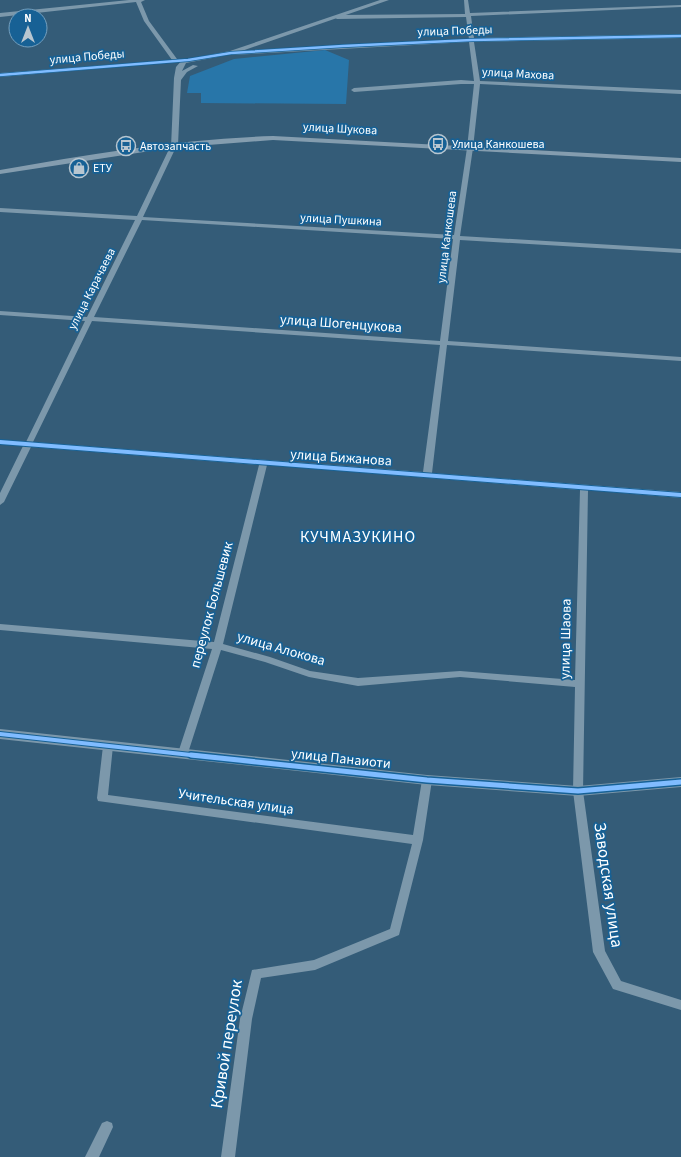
<svg xmlns="http://www.w3.org/2000/svg" width="681" height="1157" font-family="'Source Sans 3',sans-serif">
	<style>
		.green { fill: #2876a9 }
		.building { fill: #517187; stroke: #92a8b8 }
		.lines { fill: none; stroke-linecap: round; stroke-linejoin: round }
		.minor { fill: #7c98ab; fill-rule: evenodd }
		.tertiary { fill: #7c98ab; fill-rule: evenodd }
		.secondary { fill: #849daf; fill-rule: evenodd }
		.cycleway-far2-casing { stroke: #176195; stroke-width: 4 }
		.cycleway-far1-casing { stroke: #176195; stroke-width: 6 }
		.cycleway-casing { stroke: #176195; stroke-width: 8 }
		.cycleway-far2 { stroke: #80bcff; stroke-width: 2.5 }
		.cycleway-far1 { stroke: #80bcff; stroke-width: 4 }
		.cycleway { stroke: #80bcff; stroke-width: 5 }
		.labels { text-anchor: middle; dominant-baseline: central; stroke-width: 3.5; stroke-linejoin: round; paint-order: stroke }
		.far-street-label { font-size: 12px; fill: #fff; stroke: #176195 }
		.far-poi-label { font-size: 12px; fill: #fff; stroke: #176195; text-anchor: start }
		.street-label { font-size: 14px; fill: #fff; stroke: #176195 }
		.quarter-label { font-size: 16px; letter-spacing: 1px; fill: #fff; stroke: #176195 }
		.near-street-label { font-size: 17px; fill: #fff; stroke: #176195 }
	</style>
	<rect width="100%" height="100%" fill="#345c78"/>
	<path class="green" d="M325,50l24,10 -3,44 -145,-1v-10h-14l3,-17 44,-17z"/>
	<path class="building" d="M77,164h7l-5,11h-7z"/>
	<g class="lines">
		<path class="minor" d="M129,0h16l-4,2 8,19 28,38h13v2l-190,16v-4l172,-13 -28,-39 -8,-19 -136,15v-4z
			M464,0h4l2,13 211,-8v2l-210,9 3,22 207,-4v4l-207,4 6,39 201,9v4l-201,-10 -7,64 -13,88 221,13v4l-221,-13 -12,101 233,16v4l-234,-16 -15,128 249,19v6l-93,-8 -5,301 22,160 16,30 60,19v10l-68,-21 -20,-37 -20,-161 2,-104 -115,-10 -102,9 -49,-9 -44,-15 -44,-12 -33,103 -1,3 -4,1 -4,-1 -1,-3 34,-104 -212,-19v-6l214,18 45,-177 -228,-18 -27,55 -4,3v-12l23,-47 -23,-2v-4l26,2 59,-121 -85,-6v-4l87,6 48,-97 -135,-8v-4l137,8 34,-71 3,-2 3,2 -34,72 311,18 13,-87 7,-64h-13l-107,8 -3,-2 3,-2 107,-8 13,1 -5,-39 -238,13 -3,-2 3,-2 238,-12 -3,-22 -129,2 -3,-2 3,-2 128,-1zM142,220l311,19 -13,102 -346,-24zM92,321l348,24 -17,127 -390,-30zM267,465l313,25 -5,190 -115,-9 -102,7 -48,-7 -40,-14 -47,-13z
			M108,742l4,1 1,3 -5,49 305,40 9,-55 1,-3 4,-1 4,1 1,3 -9,60 -24,95 -84,35 -54,8 -9,41 -17,138h-14l19,-138 12,-49 62,-10 76,-31 22,-85 -314,-43 -1,-3 6,-52 1,-3z
			M107,1121l5,2 1,4 -14,30h-14l17,-34z"/>
		<path class="tertiary" d="M380,0h9l-156,54 -47,9 -4,8 11,-6 5,1 -11,6 -6,8 -3,65 -7,2 3,-69 2,-11 6,-7 48,-9z
			M0,729l427,46 151,11 103,-9v10l-103,9 -151,-11 -427,-46z"/>
		<path class="secondary" d="M273,136l408,22v4l-408,-22 -103,8 -170,26v-4c91,-16 181,-31 273,-34z"/>
		<g class="cycleway-far2-casing">
			<path id="cycleway-far2" d="M0,75l188,-15 43,-7 112,-7 129,-6 209,-4"/>
		</g>
		<g class="cycleway-far1-casing">
			<path id="cycleway-far1" d="M0,442l681,53
				M0,734l200,22"/>
		</g>
		<g class="cycleway-casing">
			<path id="cycleway" d="M191,755l236,25 151,11 103,-9"/>
		</g>
		<use href="#cycleway-far2" class="cycleway-far2"/>
		<use href="#cycleway-far1" class="cycleway-far1"/>
		<use href="#cycleway" class="cycleway"/>
	</g>
	<defs>
		<g id="bus-ring" transform="scale(1)"><circle r="9.5" fill="#176195" stroke="#b8c6d0" stroke-width="1.5"/><path d="M-5-6H5V4H4V6H2V4H-2V6H-4V4H-5ZM-3.5-4V0h7V-4ZM-3.5 1.2v1.5H-2V1.2ZM2 1.2v1.5H3.5V1.2Z" fill="#b8c6d0"/></g>
		<g id="shop-ring" transform="scale(1)"><circle r="9.5" fill="#176195" stroke="#b8c6d0" stroke-width="1.5"/><path d="M-5-2.5h2.3a2.7 3.5 0 0 1 5.4 0H5L5.5 6h-11ZM-1.5-2.5h3a1.5 2.3 0 0 0-3 0Z" fill="#b8c6d0"/></g>
	</defs>
	<g fill-rule="evenodd">
		<use href="#bus-ring" x="438" y="144"/>
		<use href="#bus-ring" x="126" y="146"/>
		<use href="#shop-ring" x="79" y="168"/>
	</g>
	<g class="labels">
		<g class="far-street-label">
			<text transform="translate(455 31) rotate(-2)">улица Победы</text>
			<text transform="translate(87 57) rotate(-5)">улица Победы</text>
			<text transform="translate(518 74) rotate(3)">улица Махова</text>
			<text transform="translate(340 129) rotate(3)">улица Шукова</text>
			<text transform="translate(341 220) rotate(3)">улица Пушкина</text>
			<text transform="translate(447 237) rotate(-83)">улица Канкошева</text>
			<text transform="translate(92 289) rotate(-63)">улица Карачаева</text>
		</g>
		<g class="far-poi-label">
			<text x="452" y="144">Улица Канкошева</text>
			<text x="140" y="146">Автозапчасть</text>
			<text x="93" y="168">ЕТУ</text>
		</g>
		<g class="street-label">
			<text transform="translate(341 324) rotate(4)">улица Шогенцукова</text>
			<text transform="translate(341 458) rotate(4)">улица Бижанова</text>
			<text transform="translate(212 605) rotate(-75)">переулок Большевик</text>
			<text transform="translate(566 639) rotate(-89)">улица Шаова</text>
			<text transform="translate(281 649) rotate(16)">улица Алокова</text>
			<text transform="translate(341 759) rotate(6)">улица Панаиоти</text>
			<text transform="translate(236 802) rotate(8)">Учительская улица</text>
		</g>
		<g class="quarter-label">
			<text x="358" y="537">КУЧМАЗУКИНО</text>
		</g>
		<g class="near-street-label">
			<text transform="translate(608 885) rotate(82)">Заводская улица</text>
			<text transform="translate(227 1044) rotate(-81)">Кривой переулок</text>
		</g>
	</g>
	<g transform="translate(28 28)"><circle r="19" fill="#176195" stroke="#74a0bf"/>
	<path d="M0-3L7 15L0 10L-7 15Z" fill="#b8c6d0"/>
	<text y="-6" font-size="11" font-weight="bold" text-anchor="middle" fill="#ffffff">N</text>
	</g>
</svg>
